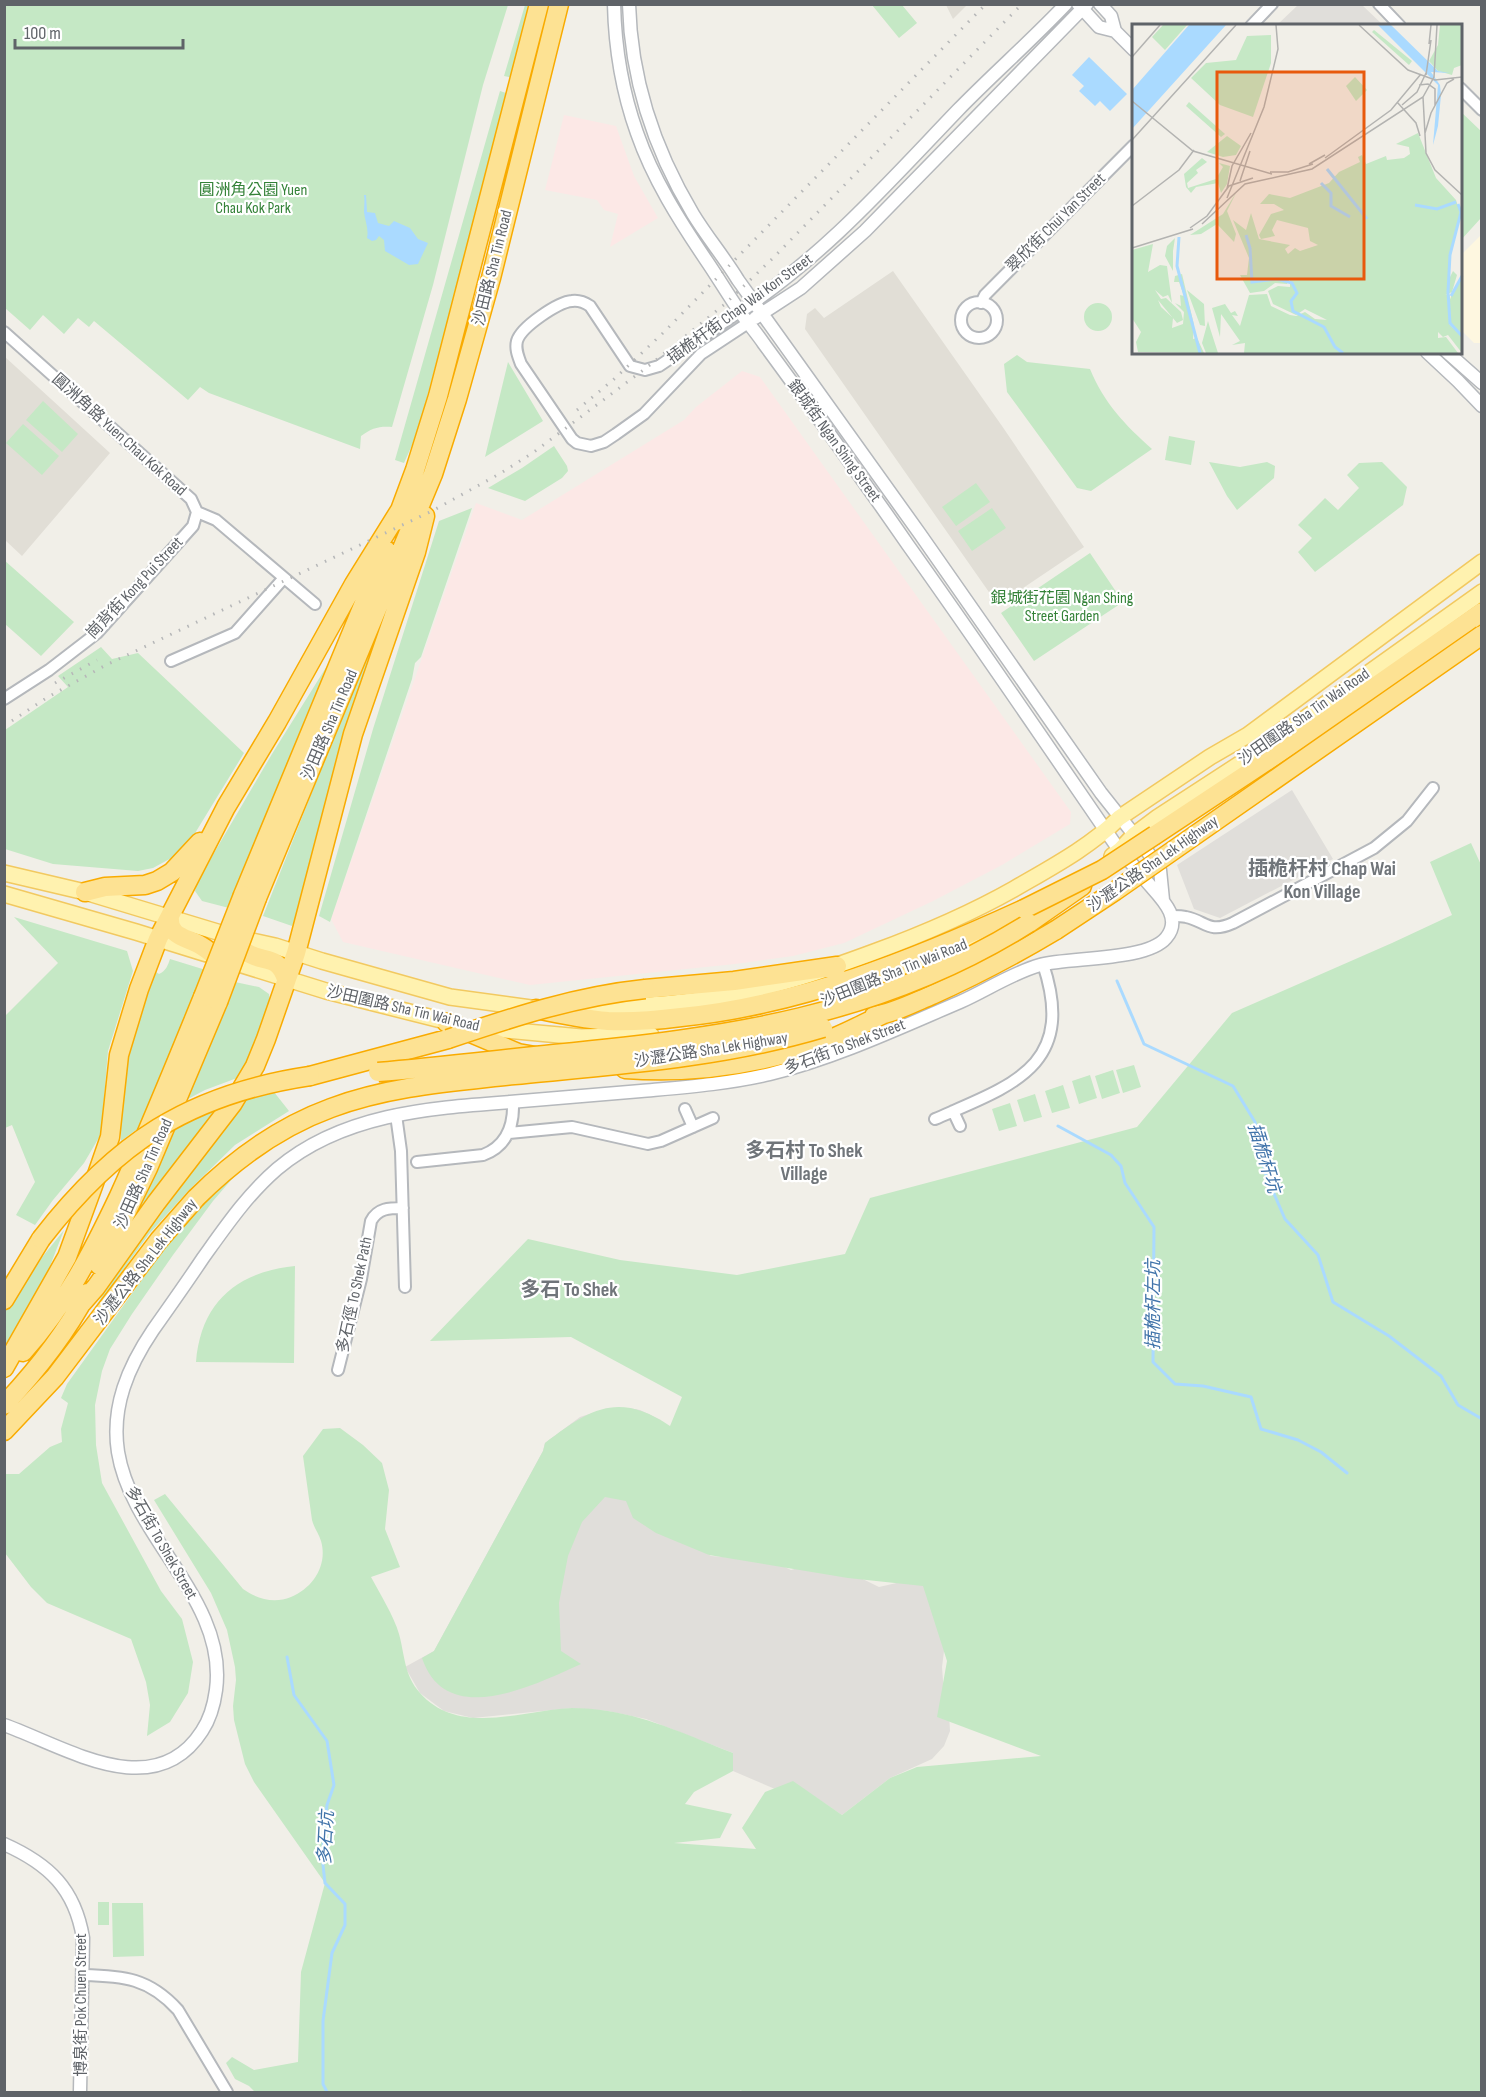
<svg xmlns="http://www.w3.org/2000/svg" width="1486" height="2097" font-family="'Sofia Sans Condensed','Noto Sans TC',sans-serif">
	<style>
		.commercial { fill: #fef7e0 }
		.industrial { fill: #e0deda }
		.education { fill: #e1ded6 }
		.medical { fill: #fce8e6 }
		.green { fill: #c5e8c5 }
		.water { fill: #aadaff }
		.lines { fill: none; stroke-linecap: round; stroke-linejoin: round }
		.stream { stroke: #aadaff; stroke-width: 3 }
		.minor-casing { stroke: #b5b8bc; stroke-width: 14 }
		.tertiary-casing { stroke: #b5b8bc; stroke-width: 15 }
		.primary-casing { stroke: #f2c960; stroke-width: 18 }
		.motorway-casing { stroke: #f9ab00; stroke-width: 21 }
		.minor { stroke: #fff; stroke-width: 10 }
		.tertiary { stroke: #fff; stroke-width: 12 }
		.primary { stroke: #fff2af; stroke-width: 15 }
		.motorway { stroke: #fde293; stroke-width: 18 }
		.rail { stroke: #b6b7b8; stroke-width: 3; stroke-dasharray: 1.5 8; stroke-linecap: butt }
		.motorway-bridge-casing { stroke: #f9ab00; stroke-width: 21; stroke-linecap: butt }
		.motorway-bridge { stroke: #fde293; stroke-width: 18 }
		.labels { text-anchor: middle; dominant-baseline: central; stroke-width: 4.5; stroke-linejoin: round; paint-order: stroke }
		.park-label { font-size: 16px; fill: #348238; stroke: #fff }
		.street-label { font-size: 16px; fill: #5f6368; stroke: #fff }
		.water-label { font-size: 18px; font-style: italic; fill: #4174aa; stroke: #fff }
		.quarter-label { font-size: 20px; font-weight: bold; fill: #70757a; stroke: #fff }
		.inset-river { fill: none; stroke: #aadaff; stroke-width: 3 }
		.inset-road { fill: none; stroke: #b3b3b1; stroke-width: 1.5 }
		.view { fill: #e8590c; fill-opacity: 0.15; stroke: #e8590c; stroke-width: 3 }
		.inset-edge { fill: none; stroke: #5f6368; stroke-width: 3 }
	</style>
	<rect width="100%" height="100%" fill="#f1efe8"/>
	<path class="commercial" d="M1481,235v108h-7l-13,-13v-75z"/>
	<path class="industrial" d="M1298,5h64l21,20h-106z
		M1292,790l41,69 -113,59 -26,-9 -17,-44z
		M608,1408h21l11,2 21,10 40,130 10,6 25,2 22,-4 33,16 33,-10 55,27 35,-8 36,24 -8,64 2,27 5,21 1,16 -6,15 -12,13 -42,19 -48,37 -49,-33 -18,7 -42,-18v-18l-87,-34 -38,-8 -36,-3 -99,10 -29,-7 -24,-18 -15,-26 29,-16 109,-200 2,-8 35,-26z"/>
	<path class="education" d="M946,5h21l-14,14z
		M893,271l109,155 82,121 -86,58 -193,-276 2,-15 8,-6 9,10z
		M4,356l106,97 -88,103 -17,-16z"/>
	<path class="medical" d="M564,115l52,11 18,50 24,42 -48,29 8,-33 -14,-4 -7,-10 -52,-10z
		M742,371l18,6 311,435 -1,12 -68,41 -69,36 -89,42 -51,13 -58,8 -205,21 -187,-43 -12,-23 145,-416 46,17 162,-100 12,-13z"/>
	<path class="green" d="M5,5h503l-25,80 -50,200 -41,142c-13,-1 -20,1 -31,9l-1,13 -151,-56 -9,-6 -12,13 -94,-79 -5,6 -11,-9 -14,16 -21,-19 -13,15 -25,-22z
		M525,5h7l-19,73 -9,-2z
		M872,5h30l15,18 -18,15z
		M500,91l9,3 -92,340 -13,29 -9,-3z
		M1460,111l22,21 -1,86 -20,22z
		M1084 317a14 14 0 1 1 28 0a14 14 0 1 1-28 0Z
		M1017,355l10,7 63,7c14,34 35,56 62,80l-61,42 -14,-3 -70,-96 -3,-28z
		M508,362l35,59 -58,36z
		M43,401l35,33 -16,18 -36,-32z
		M23,424l36,32 -17,19 -36,-32z
		M1169,436l26,5 -4,24 -26,-5z
		M554,446l13,20 1,5 -6,7 -37,23 -37,-13 34,-20z
		M1209,462l31,5 27,-5 8,4 -1,12 -37,32 -10,-14z
		M1382,462l25,25 -4,18 -88,67 -17,-20 14,-14 -14,-13 27,-27 13,12 21,-22 -12,-13 12,-12z
		M976,483l14,19 -34,24 -14,-19z
		M472,508l-51,149 -6,6 -3,16 -82,243 -11,-6 54,-187 66,-208z
		M992,508l14,20 -34,23 -14,-20z
		M1090,553l33,49 -89,59 -33,-48z
		M4,560l70,62 -33,34 -36,-32z
		M373,638l-1,12 -28,87 -47,179 -5,10 -29,-10z
		M101,647l11,12 26,-6 106,100 -55,90 -14,13 -22,12 -15,3 -85,-7 -48,-15v-119l63,-43 -10,-11z
		M335,653l-106,255 -27,-7 -7,-10 2,-9 75,-128z
		M1471,843l11,24 -1,1225h-739l-1,-2 -2,2h-484l-6,-6 -14,-7 -9,-16 6,-6 22,13 44,-8 3,-90 24,-89 -71,-101 -9,-18 -11,-44 -1,-14 3,-26 -1,-13 -8,-37 -16,-37 -57,-93 11,-6 78,95c14,10 31,15 48,8 22,-9 37,-32 30,-56 -2,-7 -7,-13 -9,-21 -3,-21 -6,-43 -9,-64l20,-27 17,-1 23,17 19,18 7,27 -4,39 15,38 -29,10c9,17 23,39 28,57 6,22 5,41 21,59 39,44 102,17 152,15 12,0 24,1 36,3 44,7 84,26 125,42v18l-39,21 -9,12 47,10 -12,24 -46,5 82,6 -14,-21 23,-36 28,-11 49,34 48,-37 27,-11 124,-11 -104,-39 10,-56 -24,-75 -75,-8 -139,-23 -53,-22 -23,-15 -7,-17 -21,-4 -23,25 -14,34 -9,47 2,48 20,13c-47,21 -135,66 -159,-6l12,-7 109,-200 2,-8c45,-34 73,-52 125,-17l12,-29 -111,-60 -141,4 98,-102 92,21 117,15 108,-21 25,-56 267,-71 95,-114 160,-70 60,-28 -22,-53z
		M14,917l113,34 6,20 -25,80 -7,83 -17,29 -31,37 -18,25 -19,-10 19,-33 -23,-57 -7,3v-112l53,-53z
		M170,959l39,12 -65,153 -23,17 -1,-46 4,-41 26,-86 9,6c7,-3 9,-9 11,-15z
		M235,982l24,5 10,7 1,7 -25,74 -40,15 -19,10z
		M1134,1065l7,22 -18,6 -7,-23z
		M1113,1070l7,23 -18,6 -7,-23z
		M1090,1075l7,23 -18,6 -7,-23z
		M1063,1085l7,23 -18,5 -7,-22z
		M274,1092l15,19 -54,34 -46,45 -40,44 -62,86 56,-89 100,-132z
		M1035,1094l7,23 -18,5 -7,-22z
		M1010,1103l7,23 -18,5 -7,-22z
		M216,1108l-82,119 -6,-3 40,-93z
		M238,1172l-25,29 -40,54 -41,59 -22,35 -8,22 -7,34 1,40 6,38 59,108 21,28 11,43 -5,31 -18,29 -23,14 3,-31 -4,-23 -15,-43 -84,-36 -16,-16 -26,-34v-79h14l31,-27 12,-5 -1,-13 7,-26 -7,-5 6,-14 97,-135 36,-46z
		M64,1230l-21,54 -38,65 -1,-36 23,-37z
		M295,1266l-1,97 -98,-1c5,-60 41,-90 99,-96z
		M98,1902h11v23h-11z
		M112,1903h31l1,53 -31,1z"/>
	<path class="water" d="M1089,57l38,37 -17,17 -10,-10 -5,5 -16,-15 5,-5 -12,-11z
		M364,195h2l1,17 8,1 3,10 11,3 5,-5 16,7 8,11 10,4 -10,21 -9,1 -24,-14 -1,-11 -5,-4 -3,4 -4,1 -5,-3c2,-9 -2,-17 -3,-26 0,-6 1,-10 0,-17z"/>
	<g class="lines">
		<path class="stream" d="M1117,981l27,63 89,42 22,36 10,51 20,46 33,36 15,47 56,34 52,40 17,29 24,14
			M1058,1126l53,29 10,11 4,17 29,44 -1,135 22,22 28,2 48,11 10,32 37,11 23,12 26,21
			M287,1657l7,38 33,46 7,44 -7,20 -5,51 3,27 20,21v21l-13,28 -9,68v63l4,8"/>
		<g class="minor-casing">
			<path id="minor" d="M1379,4l21,22
				M1251,26l21,-22
				M1460,88l22,22
				M961 320a18 18 0 1 1 36 0a18 18 0 1 1-36 0Z
				M981,303l4,-8 149,-150
				M739,312l-80,54 -14,4 -15,-4 -40,-60c-6,-4 -11,-6 -18,-5 -14,1 -51,26 -55,40 -2,8 1,15 4,23l51,75 5,4 14,3 13,-4 12,-8 28,-20 57,-60 47,-31
				M4,332l187,167 6,13 19,8 99,84
				M171,661l64,-28 48,-54
				M4,699l45,-29 48,-37 96,-107 4,-14
				M1172,916c4,0 10,0 14,1 20,4 22,17 47,6l141,-75 33,-27 26,-33
				M685,1109l8,18
				M953,1111l7,15
				M396,1115l5,36 4,136
				M935,1119c78,-34 142,-53 108,-155
				M509,1133l63,-6 76,17 13,-3 52,-23
				M417,1162l66,-7c24,-9 31,-29 30,-53
				M338,1370l23,-91 10,-58c7,-13 18,-13 32,-13
				M83,1975c41,1 66,3 95,35l49,82"/>
		</g>
		<g class="tertiary-casing">
			<path id="tertiary" d="M629,4c2,77 25,145 64,210 14,23 31,43 45,66l182,254 181,259 46,58 13,19 3,30
				M1078,4l21,23 16,4
				M1100,4l11,12 4,15 19,19
				M739,312c87,-58 148,-128 219,-202 35,-36 73,-69 108,-106
				M755,318l46,-30 64,-57 222,-227
				M1427,352l31,29 24,25
				M1447,352l35,31
				M4,1725c60,21 150,81 198,6 8,-12 12,-26 14,-41 12,-90 -84,-152 -98,-238 -7,-45 10,-85 35,-122 17,-24 34,-48 50,-72 23,-32 44,-63 74,-89 65,-55 152,-61 233,-67 44,-4 87,-7 131,-11 44,-4 86,-7 129,-17 65,-16 129,-46 190,-72 27,-12 52,-29 80,-37 30,-8 107,-4 126,-27 19,-22 -10,-44 -23,-61 -9,-11 -19,-22 -28,-33 -25,-36 -49,-72 -74,-108 -44,-64 -88,-128 -133,-191 -47,-68 -95,-135 -144,-201 -8,-12 -18,-23 -26,-35 -11,-16 -21,-33 -32,-49 -27,-40 -53,-81 -69,-127 -15,-42 -22,-85 -23,-129
				M4,1844c45,20 71,45 79,94l-3,154"/>
		</g>
		<g class="primary-casing">
			<path id="primary" d="M1112,856l8,-6 14,-15 24,-18 100,-65 224,-160
				M4,873l81,19 149,45 41,9 47,15 128,36 88,12
				M4,894l132,38 190,59 131,33
				M830,1001l70,-26 93,-43
				M568,1008c44,-1 88,-2 132,-8 62,-9 115,-26 174,-48 49,-18 94,-37 140,-63 36,-21 76,-42 105,-71l91,-61 38,-22 234,-173
				M483,1028l98,9 70,-2"/>
		</g>
		<g class="motorway-casing">
			<path id="motorway" d="M396,521l19,-51 23,-74 101,-392
				M1155,835l148,-98 179,-125
				M85,892l20,-5 40,-2 12,-4 15,-9 28,-30
				M243,895l143,-345
				M257,898l176,-424 24,-75 34,-121 68,-274
				M170,916c-2,20 14,21 28,28 6,3 12,8 17,12
				M1029,923l53,-37
				M234,937c3,4 8,12 12,15 17,12 31,1 40,27
				M645,989l89,-8 103,-15
				M536,1009c23,5 48,10 72,12 24,1 49,-1 73,-4 120,-12 234,-58 343,-108
				M874,1016c20,-3 39,-13 58,-21 42,-19 84,-41 124,-65
				M447,1023l71,30 17,3
				M625,1069c69,5 135,-4 200,-28 20,-7 39,-18 59,-27
				M310,1076l138,-37
				M100,1266l48,-98 70,-166
				M4,1300l37,-61
				M82,1303l14,-16 60,-84 77,-100 22,-37 11,-27 30,-86 57,-219 63,-182 9,-36
				M23,1352c43,-48 69,-99 96,-156 30,-66 57,-133 84,-199
				M4,1368l63,-111 26,-71 17,-49 9,-82 20,-66 19,-50 68,-132 51,-85 77,-138 46,-74
				M4,1405c31,-33 62,-72 83,-112
				M4,1431l51,-54 104,-137 37,-42"/>
		</g>
		<use href="#minor" class="minor"/>
		<use href="#tertiary" class="tertiary"/>
		<use href="#primary" class="primary"/>
		<use href="#motorway" class="motorway"/>
		<path class="rail" d="M577,410l36,-30 50,-47 323,-329
			M55,683l42,-23
			M4,726l44,-29 58,-32 326,-154 69,-38 33,-21 112,-84 79,-64 47,-45 250,-255"/>
		<g class="motorway-bridge-casing">
			<path id="motorway-bridge" d="M1024,909l78,-39 53,-35
				M1056,930l59,-39 367,-256
				M203,997l40,-102
				M218,1002l39,-104
				M448,1039c65,-22 129,-43 197,-50
				M378,1072c59,-5 117,-12 176,-18 172,-17 326,-37 475,-131
				M196,1198c39,-39 83,-71 135,-90 59,-22 121,-26 183,-33 103,-10 209,-17 309,-47
				M41,1239c74,-96 148,-145 269,-163"/>
		</g>
		<use href="#motorway-bridge" class="motorway-bridge"/>
	</g>
	<g class="labels">
		<g class="park-label">
			<text x="253" y="190">圓洲角公園 Yuen<tspan x="253" dy="18">Chau Kok Park</tspan></text>
			<text x="1062" y="598">銀城街花園 Ngan Shing<tspan x="1062" dy="18">Street Garden</tspan></text>
		</g>
		<g class="street-label">
			<text transform="translate(1056 223) rotate(-45)">翠欣街 Chui Yan Street</text>
			<text transform="translate(493 268) rotate(-76)">沙田路 Sha Tin Road</text>
			<text transform="translate(740 309) rotate(-36)">插桅杆街 Chap Wai Kon Street</text>
			<text transform="translate(119 435) rotate(42)">圓洲角路 Yuen Chau Kok Road</text>
			<text transform="translate(834 441) rotate(54)">銀城街 Ngan Shing Street</text>
			<text transform="translate(135 588) rotate(-47)">崗背街 Kong Pui Street</text>
			<text transform="translate(1304 717) rotate(-35)">沙田圍路 Sha Tin Wai Road</text>
			<text transform="translate(330 725) rotate(-67)">沙田路 Sha Tin Road</text>
			<text transform="translate(1153 864) rotate(-35)">沙瀝公路 Sha Lek Highway</text>
			<text transform="translate(894 973) rotate(-22)">沙田圍路 Sha Tin Wai Road</text>
			<text transform="translate(403 1009) rotate(13)">沙田圍路 Sha Tin Wai Road</text>
			<text transform="translate(845 1047) rotate(-21)">多石街 To Shek Street</text>
			<text transform="translate(711 1050) rotate(-9)">沙瀝公路 Sha Lek Highway</text>
			<text transform="translate(144 1174) rotate(-66)">沙田路 Sha Tin Road</text>
			<text transform="translate(146 1262) rotate(-52)">沙瀝公路 Sha Lek Highway</text>
			<text transform="translate(355 1295) rotate(-78)">多石徑 To Shek Path</text>
			<text transform="translate(161 1543) rotate(60)">多石街 To Shek Street</text>
			<text transform="translate(81 2005) rotate(-90)">博泉街 Pok Chuen Street</text>
		</g>
		<g class="water-label">
			<text transform="translate(1264 1158) rotate(73)">插桅杆坑</text>
			<text transform="translate(1153 1305) rotate(-90)">插桅杆左坑</text>
			<text transform="translate(326 1838) rotate(-87)">多石坑</text>
		</g>
		<g class="quarter-label">
			<text x="1322" y="869">插桅杆村 Chap Wai<tspan x="1322" dy="23">Kon Village</tspan></text>
			<text x="804" y="1151">多石村 To Shek<tspan x="804" dy="23">Village</tspan></text>
			<text x="569" y="1290">多石 To Shek</text>
		</g>
	</g>
	<g transform="translate(1132 24)">
		<rect width="330" height="330" fill="#f1efe8"/>
		<path d="M31,1h24l-22,25 -13,-13zM308,1h22v40l-8,3 -2,7 -14,-4 -9,-10 9,-16zM242,6l38,31 -3,4 -37,-33zM139,11v28l-18,54 -33,-12 -29,-27 15,-15 30,-3 11,-24zM223,53l12,13 -11,11 -10,-15zM57,78l36,32 -4,3 -35,-31zM286,109l18,45 20,22 4,12 -10,43 -1,24 4,-8 4,4 -5,17 -7,3 4,-1 2,6 -2,24 13,13v16l-14,-18 -5,2 -5,-5v6l8,-1 12,16h-214l1,-10 -13,2 8,-4 -19,-27 -1,23 -8,-29 13,-4 6,9 4,-2 3,5 -6,-1 8,11 9,-31 18,-1 4,12 19,9 6,1 9,-4 10,7 12,1 -22,-11 -9,6 -23,-11 -5,-13 10,-5 12,1v-9l-3,6 -12,-1 -11,8 -14,2 -10,-18h7l2,-17 -16,-38 13,10 5,-17 8,26 31,6 -5,4 3,5 7,-6 5,3 18,-6 -8,-4 -2,-13 -31,-8 -5,10 3,6 -14,3 -2,-4 12,-21 13,-4 -10,-6h-14l9,-10 21,4 39,-15 10,-11 21,-10 -2,-5 4,-2 4,9 20,-8 1,4 17,-2 6,-4 -1,-7 -13,-3zM95,112l14,10 -5,9 -13,2 -16,-5zM70,134l5,4 -11,8 2,3 -11,10 1,5 28,-9 7,-12 -4,-4 11,3 -3,18 -6,9 -3,-10 -22,4 -5,6 -5,-6 -2,-13zM105,167l-10,20 9,23 -2,8 -17,-18 -16,10 -11,1 33,-21zM43,214l-2,13v20l-8,-15 2,-10zM21,220l-5,28 12,-7 7,1 5,37 -4,-8 -5,2 -8,-7 6,9 5,-1 15,14 2,8 -6,3 -19,-23 3,7 12,11 -1,10 11,-4 1,-12 -9,-9 6,3 -1,-11 4,1 -5,-14h-5l1,-6 7,-2 12,51 -1,14 4,-1 7,15 -66,-1 -2,-10 5,-10 -9,-14v-68zM330,253v58l-11,-12 -1,-12 1,-15zM55,266l17,14 1,22 -5,-1zM76,297l2,7 8,25h-12l-4,-10z" fill="#c5e8c5"/>
		<path d="M57,1h37l-94,104v-39zM246,1h13l47,46 12,2 -19,-1 9,13 1,10 -3,31 -5,19 5,-60z" fill="#aadaff"/>
		<path class="inset-river" d="M195,145l40,50M189,159l10,10v13l19,11M326,180l3,8 -11,43 -2,37 2,31 12,13M283,181l22,4 19,-7M114,211l4,13 2,34 25,-3 15,4 5,10 -6,8 2,10 31,16 11,20 8,6M47,213l-2,29 23,87M319,272l11,-20"/>
		<path class="inset-road" d="M227,1l49,45 27,10 27,-3M297,20l2,-19M0,33l28,-32M294,51l5,-35M287,61l9,-1 7,5v16M291,73l3,56 9,17 27,25M0,77l61,50 79,23M265,78l19,21 4,13M270,81l15,-13 9,-19M293,109l6,-20 16,-30 7,-4M0,116l104,-115M193,134l66,-48 30,-36M177,140l16,-9M138,148h18l25,-8M108,157l10,-30M95,165l5,-23 19,-33M95,174l37,-91 14,-58 -2,-24M0,182l47,-36 15,-20M70,200l43,-40 67,-15 111,-72 11,-20 3,-52M58,204l17,-12 22,-30 24,-8M0,224l61,-19"/>
		<path class="view" d="M85,48h147v207h-147z"/>
		<rect width="330" height="330" class="inset-edge"/>
	</g>
	<rect width="1486" height="2097" fill="none" stroke="#5f6368" stroke-width="12"/>
	<path d="M15 39v9h168v-9" fill="none" stroke="#5f6368" stroke-width="3"/>
	<text x="24" y="39" font-size="18" fill="#5f6368" stroke="#ffffff" stroke-width="4.5" paint-order="stroke">100 m</text>
</svg>
